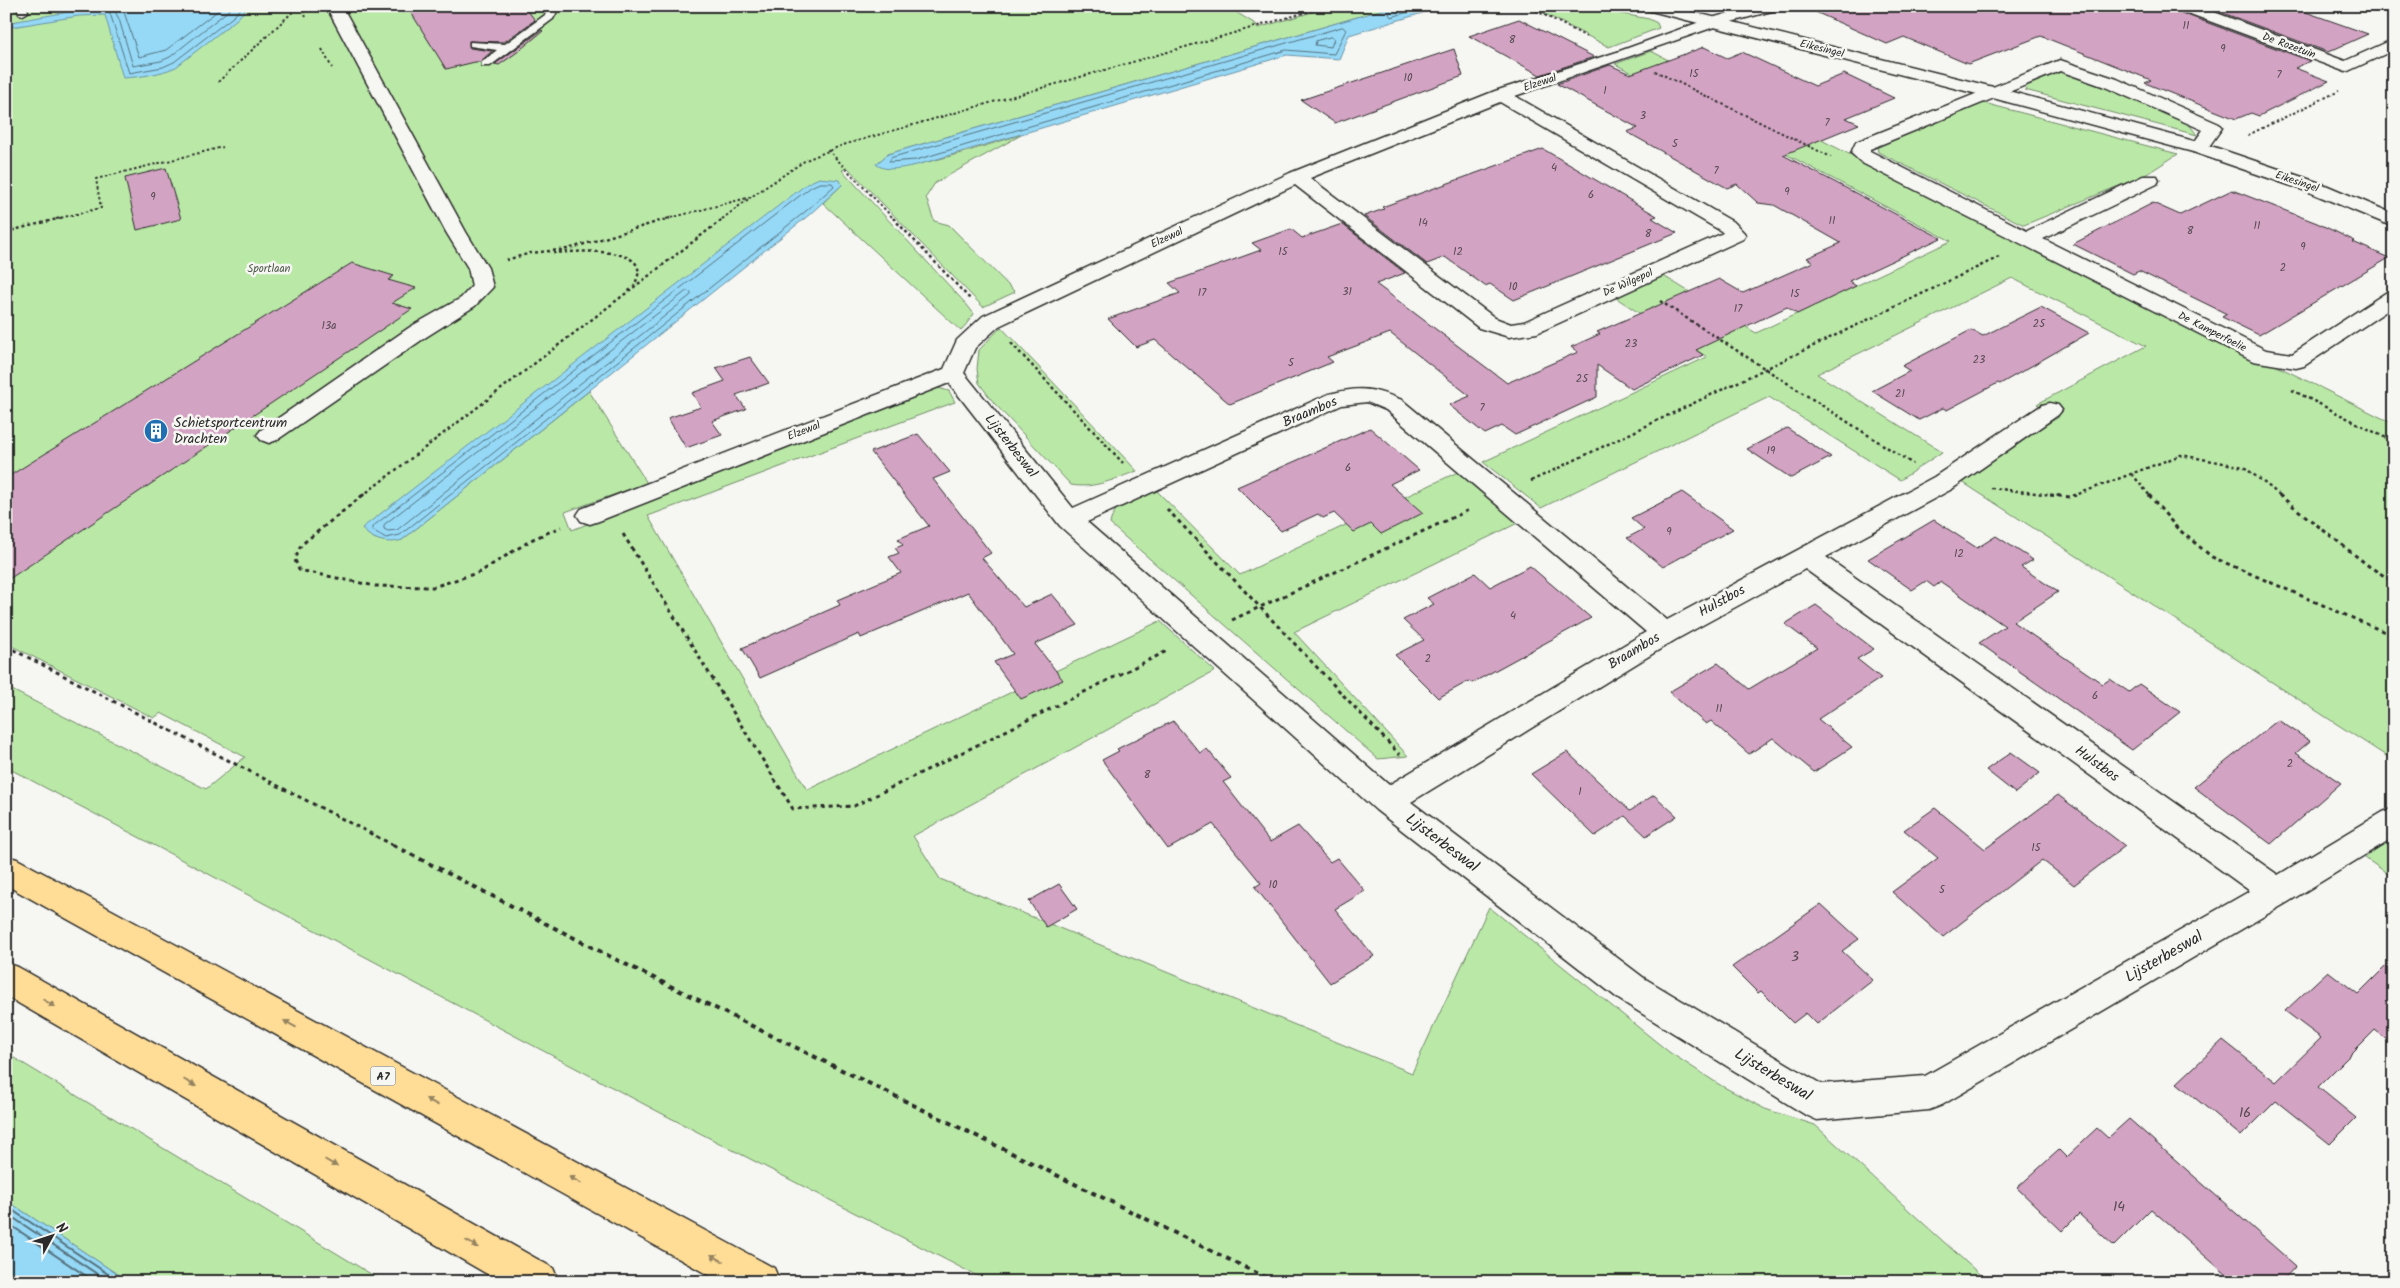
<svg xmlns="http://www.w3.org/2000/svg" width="2400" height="1288" font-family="Kalam,sans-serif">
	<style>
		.green { fill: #bae9a7; stroke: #728a69 }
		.water { fill: #95d9f7; stroke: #6b93a5 }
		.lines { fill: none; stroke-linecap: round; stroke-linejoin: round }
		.shore-far1 { stroke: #55717d; stroke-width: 1 }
		.shore { stroke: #55717d; stroke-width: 2 }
		.building { fill: #d3a3c3; stroke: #2b2b2b }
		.lane-casing { stroke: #2b2b2b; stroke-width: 3 }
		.street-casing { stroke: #2b2b2b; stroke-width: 3 }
		.secondary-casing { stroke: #2b2b2b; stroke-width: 3 }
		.highway-casing { stroke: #2b2b2b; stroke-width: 3 }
		.path-far3 { stroke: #2b2b2b; stroke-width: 2; stroke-dasharray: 2.5 2.5; stroke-linecap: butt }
		.path-far2 { stroke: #2b2b2b; stroke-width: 2.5; stroke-dasharray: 3 3; stroke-linecap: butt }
		.path-far1 { stroke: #2b2b2b; stroke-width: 3; stroke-dasharray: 4 4; stroke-linecap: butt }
		.path { stroke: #2b2b2b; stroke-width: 4; stroke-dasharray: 5 5; stroke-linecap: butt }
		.lane { fill: #f6f6f2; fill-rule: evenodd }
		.street { fill: #f6f6f2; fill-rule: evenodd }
		.secondary { fill: #f6f6f2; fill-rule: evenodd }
		.highway { fill: #ffdd96; fill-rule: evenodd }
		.oneway { fill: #958460 }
		.labels { text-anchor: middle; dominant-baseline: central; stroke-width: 5; stroke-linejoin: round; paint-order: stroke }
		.number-label { font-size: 11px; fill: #554951 }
		.far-street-label { font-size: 11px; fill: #2b2b2b; stroke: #f6f6f2 }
		.far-park-label { font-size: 11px; fill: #4f5a4a; stroke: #f6f6f2 }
		.shield { fill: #f6f6f2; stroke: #686867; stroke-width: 1 }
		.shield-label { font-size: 12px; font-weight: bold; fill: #2b2b2b }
		.street-label { font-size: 14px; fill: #2b2b2b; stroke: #f6f6f2 }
		.poi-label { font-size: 14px; fill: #2b2b2b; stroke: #f6f6f2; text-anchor: start }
		.near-number-label { font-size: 14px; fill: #554951 }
		.near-street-label { font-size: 16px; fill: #2b2b2b; stroke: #f6f6f2 }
	</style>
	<rect width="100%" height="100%" fill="#f6f6f2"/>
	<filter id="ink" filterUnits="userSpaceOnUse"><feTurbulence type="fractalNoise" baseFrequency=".02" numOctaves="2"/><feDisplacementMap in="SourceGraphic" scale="10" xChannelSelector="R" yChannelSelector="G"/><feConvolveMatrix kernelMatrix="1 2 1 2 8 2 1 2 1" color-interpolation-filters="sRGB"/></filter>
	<g filter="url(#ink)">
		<path class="green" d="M6,6h1220l31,19 -2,1 3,2 75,-22h62l-507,148 -12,10c16,15 121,-23 145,-29l-86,48 -9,14 8,24 15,4 66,67 -32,15 -135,-139 -6,2 125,135 7,9 -13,17 -138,-128 19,-18 -404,286 -75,57c8,14 25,14 39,12l187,-149 58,92 -82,29 7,18 362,-141 4,-1 11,3 6,11 -307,114 159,274 353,-169 55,50 -302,165 27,43 472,194 77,-166 180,145 51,33 45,24 50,16 173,157h-999l-332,-171 -651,-344v-80l200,102 39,-32 -84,-44 -7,5 -148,-75z
			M1530,6h50l69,13 8,4 2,5 -50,19z
			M1651,51l180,94 563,279v337l-438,-283 103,-61 -22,-13 109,-58 -134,-68 -195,96 125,78 -42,28 -131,-83 -228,111 -58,-46 224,-105 -97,-63 47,-22 99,61 195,-92 -336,-177z
			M2065,70l121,50 11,15 -172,-45 2,-4z
			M1984,103l194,51 -33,21 -121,50 -146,-73 -1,-6 95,-41z
			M1001,327l136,144c-23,8 -42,18 -66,14l-77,-82 -15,-20 -2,-14 2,-19z
			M1462,470l64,49 -232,113 114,124 -30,3 -268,-235c4,-22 24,-28 43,-37l87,88z
			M2394,835v43l-29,-20z
			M6,1053l378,229h-255l-123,-82z"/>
		<path class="water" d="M102,6h147l-12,13 -61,48c-16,7 -35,10 -53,11l-18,-63 -26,1 -73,12v-5z
			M1395,6h51l-97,29 -10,24 -52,-4 -370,110c-12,2 -31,8 -41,-1l12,-10z
			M819,178l21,2 2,5 -33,30 -407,325c-13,5 -32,0 -40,-12l446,-345z
			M6,1200l123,82h-123z"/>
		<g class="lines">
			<path class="shore-far1" d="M96,6l1,4h9l4,3 19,60 34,-6 11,-5 60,-46 9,-10
				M112,6l7,13 14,47 28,-5 9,-4 64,-51
				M122,6l17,51 27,-7 58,-44
				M1392,6l-3,8 2,3 38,-11
				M1343,27l3,3 -12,24 -48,-4 -370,110 -27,2 2,-4z
				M1331,37l3,2 -3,8 -16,-2 1,-4z
				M820,183h12l2,3 -28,25 -406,324 -14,3 -14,-8v-3l439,-340z
				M687,291l4,1v3l-294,235 -9,1 -4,-2v-4z"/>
			<path class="shore" d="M6,1206l114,76
				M6,1213l103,69
				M6,1222l89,60"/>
		</g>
		<path class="building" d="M407,6h117l11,14 -31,22 -35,-1 1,7 22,3 -12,11h-5l-29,7z
			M1802,6h371l3,5 134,50 -15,7 34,13 -70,35 -8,-3 -15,6 -91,-36 6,-3 -110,-44 -73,28 -64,-27 -17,7z
			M2204,6h85l79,28 -40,18z
			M1519,19l75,38 -54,18 -71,-39z
			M542,30l1,1 -27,22 -17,12 -4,-1z
			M1704,47l23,11 15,-6 73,34 29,-12 50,24 -48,20 13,6 -76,31 158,83 -92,43 7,5 -59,28 -10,-7 -91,43 7,5 -71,34 -35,-24v32l-82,38 -13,-9 -17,8 -36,-29 21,-9 -80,-63 -63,24 6,5 -103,42 -75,-64 -19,7 -28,-28 72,-26 -11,-10 92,-33 -9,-7 39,-14 11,9 40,-14 63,49 -29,11 131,99 71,-31 -7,-5 29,-13 -3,-2 122,-53 24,14 70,-31 -6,-4 34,-15 -67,-38 -16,-2 -21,-19 -10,4 -100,-56 11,-4 -81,-44 53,-19 20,9z
			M1454,49l9,27 -128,47 -34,-23z
			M1543,149l114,67 -5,2 25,15 -163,67 -24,-16 -5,2 -40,-29 -18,7 -63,-48 20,-7 -2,-2z
			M166,168l15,51 -44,11 -12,-52z
			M2232,190l85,33 38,18 -2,1 36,16 -130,77 -37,-18 5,-3 -88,-43 -6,3 -60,-30 80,-41 27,12z
			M352,263l42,13 -6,4 28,8 -24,15 20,6 -406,272v-103z
			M2041,307l48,26 -89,51 -2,-1 -51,27 -4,-2 -24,12 -47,-29 38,-20 -8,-5 69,-36 12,6z
			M750,357l19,26 -33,12 10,14 -34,12 10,14 -36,13 -18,-30 33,-11 -9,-14 33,-12 -9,-13z
			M1370,428l49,42 -29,14 33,29 -42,21 -10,-10 -17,8 -20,-19 -11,5 -5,-4 -37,17 -44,-44z
			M1787,428l44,29 -40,21 -44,-29z
			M918,434l32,38 -17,7 58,74 -9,5 42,49 28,-13 26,31 -43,19 28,36 -42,19 -27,-37 19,-8 -45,-62 -107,46 -2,-4 -99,44 -18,-30 98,-43 -3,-5 64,-27 -12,-16 10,-4 -4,-5 8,-3 -5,-6 31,-13 -58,-74z
			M1682,492l51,37 -70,38 -36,-29 17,-9 -13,-11z
			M1934,520l43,28 19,-12 37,24 -12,7 37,25 -45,30 90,62 7,-5 19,13 10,-8 41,28 -48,38 -153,-107 26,-17 -64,-44 -7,5 -8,-6 -14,9 -44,-31z
			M1530,566l61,52 -119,65 -3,-2 -31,17 -43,-43 29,-15 -21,-20 31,-16 -7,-6 48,-25 15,14z
			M1816,605l58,44 -17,10 24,19 -63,41 34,28 -38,25 -41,-34 -24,16 -38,-33 -5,3 -37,-32 49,-29 31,26 68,-41 -32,-24z
			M2278,720l32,21 -14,12 45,30 -70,61 -77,-57z
			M1173,721l27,32 7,-4 24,29 -8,4 47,60 28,-16 32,36 7,-4 28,33 -30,18 39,47 -44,27 -75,-96 6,-4 -48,-59 -45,25 -66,-89 17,-9 -2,-2z
			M1567,752l63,59 24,-16 23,21 -31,20 -21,-20 -30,20 -64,-62z
			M2011,752l29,21 -25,20 -29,-23z
			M2058,795l67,51 -51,39 -32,-25 -99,77 -51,-45 46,-34 -34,-28 31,-22 50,41z
			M1059,884l18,25 -31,18 -17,-26z
			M1821,904l38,35 -17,12 31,29 -56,44 -11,-11 -13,10 -32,-32 -3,2 -26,-26z
			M2394,958v87l-19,-15 -57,57 38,31 -26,26 -54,-43 -35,35 -64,-53 46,-43 53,42 45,-44 -36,-27 43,-40 30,23z
			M2129,1119l167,147 -15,16h-46l-84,-73 -37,37 -35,-32 -17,17 -45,-43 42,-38 7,7 31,-29 11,10z"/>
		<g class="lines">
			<g class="lane-casing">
				<path id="lane" d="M17,6h10l1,6 -5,3 -4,-1z
					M550,6h10l-7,13 -63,47h-8v-4l15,-12 -27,-4v-4l35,2 40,-29z"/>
			</g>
			<g class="street-casing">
				<path id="street" d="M326,6h16l124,226 22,36 5,19 -18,19 -49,31 -149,103 -8,3 -8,-3 -4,-5 4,-5 149,-103 51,-29 11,-12 -4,-18 -22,-36z
					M1754,6h27l-2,3 -59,16 -205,71 220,127 11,12 -3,4 -206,94 -28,4 -30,-9 -184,-143 -296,141 -24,22 -11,25 109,135 256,-114c32,-8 43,-6 73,6l265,220 267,-143 108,-72 8,-2 8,2 4,5 -4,5 -106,74 -126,68 452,318 105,-63 11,-4v29l-106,65 -346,203 -13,5 -112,10 -13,-6 -184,-114 -244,-190 -316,-284 -111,-143 -350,138 -9,3 -9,-3 -4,-6 4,-6 363,-140 13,-29 26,-24 307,-143 205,-82 122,-39 91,-33zM1500,102l221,129 2,2 -199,89 -13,2 -16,-6 -185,-140zM1367,402l19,8 260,222 -257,153 -302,-263 255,-117zM1805,569l445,322 -325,185 -104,8 -177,-106 -233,-176 264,-162z
					M2175,6h23l147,55 49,-22v11l-48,22 -169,-63z
					M2060,60l57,19 102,45 3,4 -17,24h-12l-3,-4 13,-18 -98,-43 -45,-16 -190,78v2l157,80 116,-55h14l2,4 -2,4 -114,55 223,111 26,4 95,-62 7,-2v16l-90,60 -8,2 -43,-7 -391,-198 -11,-10 5,-11z"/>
			</g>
			<g class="secondary-casing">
				<path id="secondary" d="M1641,6h28l332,83 204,55 118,40 71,30v13l-85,-35 -116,-40 -204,-55 -346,-88z"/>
			</g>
			<g class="highway-casing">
				<path id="highway" d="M6,856l11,3 757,409 6,14h-59l-715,-397z
					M6,963l12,4 535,301 6,14h-58l-495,-286z"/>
			</g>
			<path class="path-far3" d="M301,6l5,11
				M1527,6l62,32
				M1590,6l34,6
				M322,49l10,19
				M1655,71l176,86
				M218,82l81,-76
				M2248,135l91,-44
				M828,150l66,69
				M56,219l45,-11 -5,-29 127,-32
				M666,219l85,-22 55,-37 37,-15 485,-139
				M722,219l29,-22"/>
			<path class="path-far2" d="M893,218l78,82
				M6,232l55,-14
				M553,253c18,-1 106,-10 81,32
				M506,260l25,-7 37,-4 102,-31
				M1660,301l253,163
				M1011,343l112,120
				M2292,390l102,52
				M2132,474l18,22
				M1531,481l468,-224
				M1991,488l70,8
				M362,496l362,-278
				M2073,496l108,-41 63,12 37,29"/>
			<path class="path-far1" d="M363,495l-62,50 -6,15 4,10 76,16 58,1 47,-15 53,-33 28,-12
				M2050,495l20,2 6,-2
				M2149,495l28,33 35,29 182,79
				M2279,495l91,72 24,15
				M1167,509l233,246
				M623,534l170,275 61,-3 313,-155
				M1232,620l239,-111
				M6,646l389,200"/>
			<path class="path" d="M393,845l222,114 660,323"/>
			<use href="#lane" class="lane"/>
			<use href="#street" class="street"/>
			<use href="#secondary" class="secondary"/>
			<use href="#highway" class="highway"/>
		</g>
		<defs><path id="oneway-solid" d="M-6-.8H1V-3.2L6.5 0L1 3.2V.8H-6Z" transform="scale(1.25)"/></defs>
		<g class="oneway">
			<use href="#oneway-solid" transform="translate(49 1003) rotate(30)"/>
			<use href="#oneway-solid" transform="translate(290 1024) rotate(-151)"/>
			<use href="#oneway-solid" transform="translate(190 1083) rotate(30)"/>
			<use href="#oneway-solid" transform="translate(432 1102) rotate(-151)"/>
			<use href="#oneway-solid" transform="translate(331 1163) rotate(30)"/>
			<use href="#oneway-solid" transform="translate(575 1180) rotate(-151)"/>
			<use href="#oneway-solid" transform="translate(472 1244) rotate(30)"/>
			<use href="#oneway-solid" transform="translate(717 1258) rotate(-151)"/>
		</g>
	</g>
	<defs>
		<g id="building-disc" transform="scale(1.25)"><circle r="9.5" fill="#1f6fb2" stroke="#f6f6f2"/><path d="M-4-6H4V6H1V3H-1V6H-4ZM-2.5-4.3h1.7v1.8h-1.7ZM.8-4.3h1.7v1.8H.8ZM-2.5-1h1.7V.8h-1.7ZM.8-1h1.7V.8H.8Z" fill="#fff"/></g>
	</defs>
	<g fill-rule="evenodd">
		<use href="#building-disc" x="156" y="431"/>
	</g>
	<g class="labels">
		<g class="number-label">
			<text x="2186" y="26">11</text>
			<text x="1512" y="40">8</text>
			<text x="2223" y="49">9</text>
			<text x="1694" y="74">15</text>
			<text x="2279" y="75">7</text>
			<text x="1408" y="78">10</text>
			<text x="1605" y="91">1</text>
			<text x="1643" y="116">3</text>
			<text x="1827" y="123">7</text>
			<text x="1675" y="144">5</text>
			<text x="1554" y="168">4</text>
			<text x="1716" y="171">7</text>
			<text x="1787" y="192">9</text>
			<text x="1591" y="195">6</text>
			<text x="153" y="197">9</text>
			<text x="1832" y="221">11</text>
			<text x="1423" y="223">14</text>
			<text x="2257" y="226">11</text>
			<text x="2190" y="231">8</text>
			<text x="1648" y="234">8</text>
			<text x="2303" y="247">9</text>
			<text x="1283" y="252">15</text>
			<text x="1458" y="252">12</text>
			<text x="2283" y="268">2</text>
			<text x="1513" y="287">10</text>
			<text x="1347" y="292">31</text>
			<text x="1202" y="293">17</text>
			<text x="1795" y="294">15</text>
			<text x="1738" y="309">17</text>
			<text x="2039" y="324">25</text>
			<text x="329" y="326">13a</text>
			<text x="1631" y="344">23</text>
			<text x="1979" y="360">23</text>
			<text x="1291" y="363">5</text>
			<text x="1582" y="379">25</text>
			<text x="1900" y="394">21</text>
			<text x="1482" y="408">7</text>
			<text x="1771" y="451">19</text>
			<text x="1348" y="468">6</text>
			<text x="1669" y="532">9</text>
			<text x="1959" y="554">12</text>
			<text x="1513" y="616">4</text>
			<text x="1428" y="659">2</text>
			<text x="2095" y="696">6</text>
			<text x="1719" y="709">11</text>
			<text x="2290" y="764">2</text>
			<text x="1147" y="775">8</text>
			<text x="1580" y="792">1</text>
			<text x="2036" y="848">15</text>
			<text x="1273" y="885">10</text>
			<text x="1942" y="890">5</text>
		</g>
		<g class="far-street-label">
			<text transform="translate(2289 46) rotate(20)">De Rozetuin</text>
			<text transform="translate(1822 49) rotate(14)">Eikesingel</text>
			<text transform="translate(1540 83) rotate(-18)">Elzewal</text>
			<text transform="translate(2297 182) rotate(19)">Eikesingel</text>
			<text transform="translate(1167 238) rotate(-25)">Elzewal</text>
			<text transform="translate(1628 283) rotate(-24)">De Wilgepol</text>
			<text transform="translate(2212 332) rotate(27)">De Kamperfoelie</text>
			<text transform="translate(804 431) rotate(-21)">Elzewal</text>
		</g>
		<g class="far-park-label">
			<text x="269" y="269">Sportlaan</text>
		</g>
		<rect class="shield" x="370.5" y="1066.5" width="25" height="19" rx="4"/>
		<g class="shield-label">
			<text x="383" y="1076">A7</text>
		</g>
		<g class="street-label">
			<text transform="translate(1310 412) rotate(-23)">Braambos</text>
			<text transform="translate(1011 446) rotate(52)">Lijsterbeswal</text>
			<text transform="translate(1722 601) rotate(-29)">Hulstbos</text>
			<text transform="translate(1634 651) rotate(-31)">Braambos</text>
			<text transform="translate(2097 764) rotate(36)">Hulstbos</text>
		</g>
		<g class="poi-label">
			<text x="174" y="423">Schietsportcentrum<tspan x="174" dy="16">Drachten</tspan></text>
		</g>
		<g class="near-number-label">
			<text x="1795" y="957">3</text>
			<text x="2245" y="1113">16</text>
			<text x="2119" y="1207">14</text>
		</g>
		<g class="near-street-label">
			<text transform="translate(1442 843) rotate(37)">Lijsterbeswal</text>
			<text transform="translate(2164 957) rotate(-30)">Lijsterbeswal</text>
			<text transform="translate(1773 1075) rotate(31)">Lijsterbeswal</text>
		</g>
	</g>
	<rect width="2400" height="1288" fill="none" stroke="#f6f6f2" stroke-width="25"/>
	<rect x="12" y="12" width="2375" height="1263" fill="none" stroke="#2b2b2b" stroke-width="2" filter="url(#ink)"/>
	<g transform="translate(52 1236) rotate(50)" stroke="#f6f6f2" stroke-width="4" paint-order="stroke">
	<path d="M0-4L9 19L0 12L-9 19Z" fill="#2b2b2b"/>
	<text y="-8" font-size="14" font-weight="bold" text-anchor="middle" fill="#2b2b2b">N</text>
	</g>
</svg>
